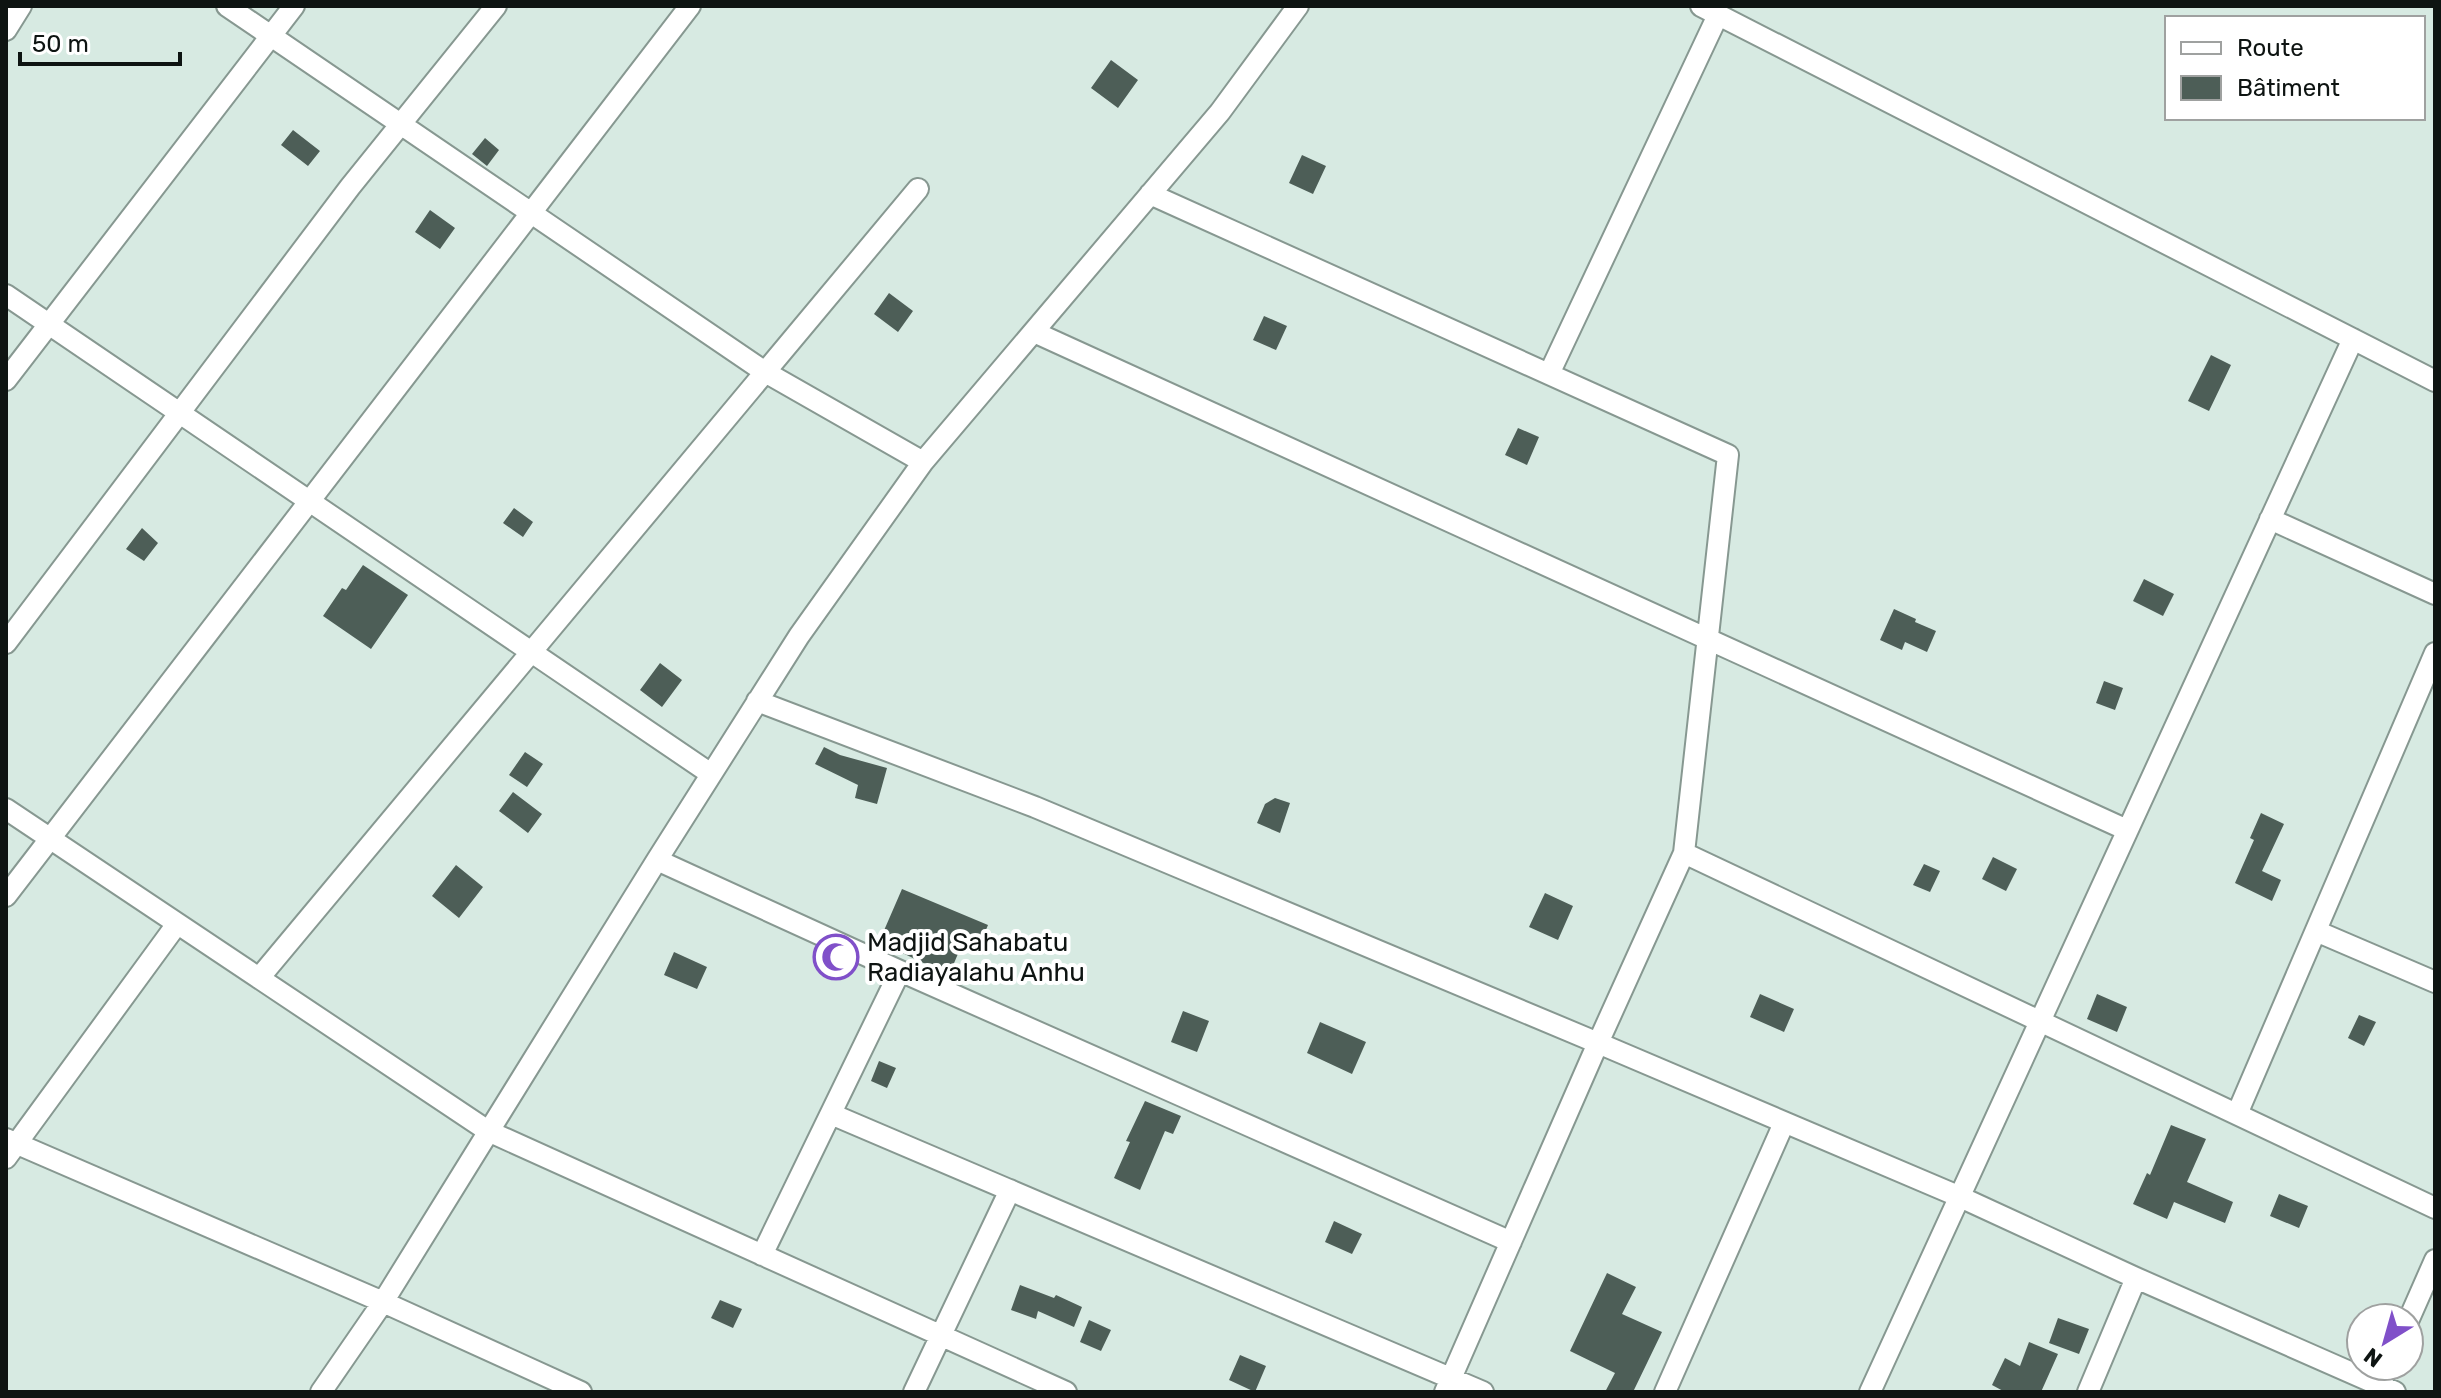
<svg xmlns="http://www.w3.org/2000/svg" width="2441" height="1398" font-family="Rubik,sans-serif">
	<style>
		.building { fill: #4d5e57 }
		.lines { fill: none; stroke-linecap: round; stroke-linejoin: round }
		.street-casing { stroke: #879891; stroke-width: 24 }
		.street { stroke: #fff; stroke-width: 20 }
		.labels { text-anchor: middle; dominant-baseline: central; stroke-width: 8; stroke-linejoin: round; paint-order: stroke }
		.poi-label { font-size: 26px; fill: #0e1412; stroke: #fff; text-anchor: start }
	</style>
	<rect width="100%" height="100%" fill="#d7eae2"/>
	<path class="building" d="M1111,60l27,20 -20,28 -27,-20z
		M293,130l27,21 -12,15 -27,-21z
		M485,138l14,12 -12,16 -15,-12z
		M1302,155l24,11 -13,28 -24,-11z
		M430,210l25,18 -15,21 -25,-17z
		M889,293l24,18 -15,21 -24,-18z
		M1264,316l23,10 -11,24 -23,-10z
		M2211,355l20,10 -22,46 -21,-10z
		M1518,428l21,9 -12,28 -22,-10z
		M514,508l19,14 -10,15 -20,-14z
		M142,528l16,15 -14,18 -18,-12z
		M363,565l45,30 -37,54 -48,-33 19,-28 4,2z
		M2144,579l30,15 -11,22 -30,-15z
		M1894,609l22,10 -1,3 21,9 -9,21 -22,-10 -3,8 -22,-10z
		M660,663l22,17 -20,27 -22,-17z
		M2104,681l19,7 -8,22 -19,-7z
		M824,747l16,8 47,13 -10,36 -22,-6 3,-13 -43,-21z
		M525,752l18,12 -16,23 -18,-12z
		M513,792l29,22 -14,19 -29,-22z
		M1275,798l15,5 -10,30 -23,-10 8,-19z
		M2261,813l23,11 -22,47 19,9 -9,21 -37,-18 19,-43 -4,-2z
		M1993,857l24,12 -11,22 -24,-12z
		M1924,864l16,7 -10,21 -17,-7z
		M456,865l27,22 -24,31 -27,-22z
		M902,889l86,36 -8,19 -12,-4 -5,11 -3,-2 -11,26 -70,-33z
		M1545,893l28,13 -15,34 -29,-13z
		M674,952l33,15 -10,22 -33,-14z
		M1760,994l34,15 -10,23 -34,-15z
		M2097,994l30,13 -10,25 -30,-13z
		M1183,1011l26,10 -12,31 -26,-10z
		M2359,1015l17,7 -12,24 -16,-8z
		M1320,1022l46,20 -14,32 -45,-21z
		M879,1061l17,7 -9,20 -16,-7z
		M1145,1101l36,15 -8,18 -8,-3 -25,59 -26,-12 16,-36 -4,-1z
		M2171,1125l35,14 -19,43 46,20 -8,21 -51,-21 -7,17 -34,-15 14,-31 3,2z
		M2279,1194l29,12 -9,22 -29,-12z
		M1334,1221l28,13 -10,20 -27,-12z
		M1607,1273l29,14 -14,27 40,18 -29,60h-28l10,-19 -45,-22z
		M1020,1285l34,13 2,-3 26,12 -8,20 -36,-16 -2,8 -25,-9z
		M720,1300l22,9 -9,19 -22,-10z
		M2058,1318l31,11 -10,25 -30,-11z
		M1089,1320l22,10 -10,21 -21,-9z
		M2029,1342l29,12 -17,38h-36l-13,-7 13,-27 15,8z
		M1240,1355l26,11 -11,26 -26,-12z"/>
	<g class="lines">
		<g class="street-casing">
			<path id="street" d="M227,6l538,366 158,90
				M1701,6l734,375
				M6,30l15,-24
				M1150,194l578,261 -44,398 -86,190 -153,349
				M6,295l705,479
				M1034,332l1093,498
				M1549,374l169,-359
				M6,380l288,-374
				M2270,519l165,75
				M6,643l344,-456 146,-181
				M757,701l278,106 563,236 360,153 178,82 259,114
				M6,809l482,322 578,261
				M1684,853l751,355
				M657,860l243,111 611,271
				M6,896l684,-890
				M2316,931l119,51
				M259,978l659,-789
				M831,1114l652,278
				M2237,1114l198,-461
				M6,1139l377,163 198,90
				M6,1158l171,-234
				M762,1255l138,-284
				M2409,1319l26,-59
				M321,1392l62,-90 274,-442 142,-224 124,-174 297,-350 78,-106
				M914,1392l96,-202
				M1665,1392l119,-269
				M1870,1392l483,-1053
				M2088,1392l48,-114
				M2377,1392l11,-26"/>
		</g>
		<use href="#street" class="street"/>
	</g>
	<defs>
		<g id="mosque-ring" transform="scale(2.3)"><circle r="9.5" fill="#fff" stroke="#8050c9" stroke-width="1.5"/><path d="M3.5-4.9A6 6 0 1 0 3.5 4.9A5 5 0 1 1 3.5-4.9Z" fill="#8050c9"/></g>
	</defs>
	<g fill-rule="evenodd">
		<use href="#mosque-ring" x="836" y="957"/>
	</g>
	<g class="labels">
		<g class="poi-label">
			<text x="867" y="942">Madjid Sahabatu<tspan x="867" dy="30">Radiayalahu Anhu</tspan></text>
		</g>
	</g>
	<rect width="2441" height="1398" fill="none" stroke="#0e1412" stroke-width="16"/>
	<rect x="2165" y="16" width="260" height="104" fill="#ffffff" stroke="#9fa1a0" stroke-width="2"/>
	<rect x="2181" y="42" width="40" height="12" fill="#ffffff" stroke="#9fa1a0" stroke-width="2"/>
	<text x="2237" y="56" font-size="24" fill="#0e1412">Route</text>
	<rect x="2181" y="76" width="40" height="24" fill="#4d5e57" stroke="#9fa1a0" stroke-width="2"/>
	<text x="2237" y="96" font-size="24" fill="#0e1412">Bâtiment</text>
	<g transform="translate(2385 1342) rotate(217)"><circle r="38" fill="#ffffff" stroke="#9fa1a0" stroke-width="2"/>
	<path d="M0-6L14 30L0 20L-14 30Z" fill="#8050c9"/>
	<text y="-12" font-size="22" font-weight="bold" text-anchor="middle" fill="#0e1412">N</text>
	</g>
	<path d="M20 52v12h160v-12" fill="none" stroke="#0e1412" stroke-width="4"/>
	<text x="32" y="52" font-size="24" fill="#0e1412" stroke="#ffffff" stroke-width="6" paint-order="stroke">50 m</text>
</svg>
